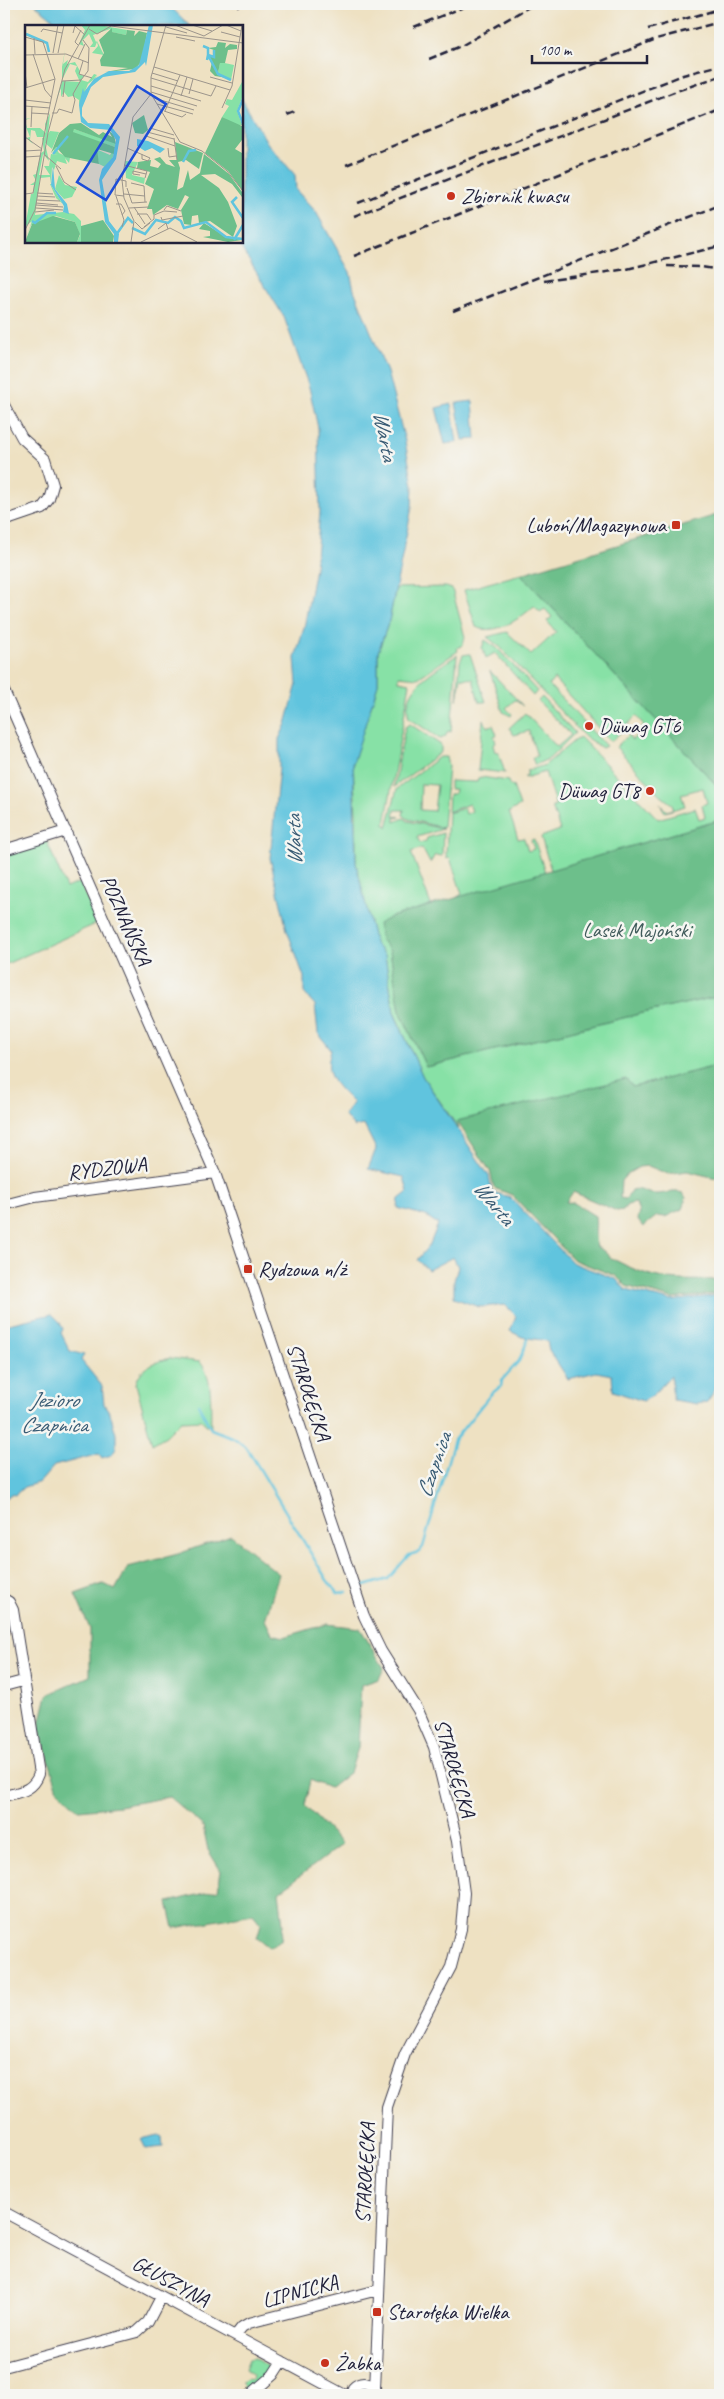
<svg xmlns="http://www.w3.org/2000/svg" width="724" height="2399" font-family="Caveat,sans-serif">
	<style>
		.green { fill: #87e1a6; stroke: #548270; fill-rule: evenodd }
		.forest { fill: #6dbf8b; stroke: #487063 }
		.water { fill: #60c4de; stroke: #41738c }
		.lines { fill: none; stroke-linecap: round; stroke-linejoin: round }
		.stream { stroke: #60c4de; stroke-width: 2.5 }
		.minor-casing { stroke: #413f4f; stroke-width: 12 }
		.minor { stroke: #fff; stroke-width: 10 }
		.rail { stroke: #22223b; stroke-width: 2.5; stroke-dasharray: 8 4; stroke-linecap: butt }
		.poi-dot { fill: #c8321e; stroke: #f6f6f2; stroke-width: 2 }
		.labels { text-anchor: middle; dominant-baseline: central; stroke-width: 5; stroke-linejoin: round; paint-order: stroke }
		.poi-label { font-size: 21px; fill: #22223b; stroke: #f6f6f2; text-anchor: start }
		.street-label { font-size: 21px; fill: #22223b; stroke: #f6f6f2 }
		.park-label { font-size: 21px; fill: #405b5b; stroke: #f6f6f2 }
		.water-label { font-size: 22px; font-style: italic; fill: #385b74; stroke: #f6f6f2 }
		.inset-river { fill: none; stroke: #60c4de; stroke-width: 2.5 }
		.inset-road { fill: none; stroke: #9c958c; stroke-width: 1 }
		.view { fill: #1d4ed8; fill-opacity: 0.15; stroke: #1d4ed8; stroke-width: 2.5 }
		.inset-edge { fill: none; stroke: #22223b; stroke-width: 2.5 }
	</style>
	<rect width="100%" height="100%" fill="#f6f6f2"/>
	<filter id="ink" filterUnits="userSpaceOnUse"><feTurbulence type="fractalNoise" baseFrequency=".02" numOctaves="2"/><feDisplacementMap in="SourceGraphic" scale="10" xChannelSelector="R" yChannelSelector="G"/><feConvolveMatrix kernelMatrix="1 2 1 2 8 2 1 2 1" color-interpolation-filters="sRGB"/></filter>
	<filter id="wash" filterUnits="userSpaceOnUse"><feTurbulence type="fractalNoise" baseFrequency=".0096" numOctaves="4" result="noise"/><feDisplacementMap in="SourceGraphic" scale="20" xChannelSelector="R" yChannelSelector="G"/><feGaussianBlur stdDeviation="1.12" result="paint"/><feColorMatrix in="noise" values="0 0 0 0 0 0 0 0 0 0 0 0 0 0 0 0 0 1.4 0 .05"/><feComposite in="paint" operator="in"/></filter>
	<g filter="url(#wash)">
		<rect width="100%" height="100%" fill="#eee1c2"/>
		<path class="green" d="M521,574l199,215v31l-169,50 -10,-33 19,-7 -8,-23 4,-1 -11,-34 -20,6v-2h2v-5l18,-6 30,-25 6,-2 77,81 37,-11 4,11 6,-2 -3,-12 5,-2 -4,-15 -22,6 4,12 -20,6 -5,-8 7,7 5,-2 1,-4 -13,-10 -44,-48 12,-12 4,5 5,-5 -2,-2 9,-8 -8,-9 -25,26 -57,-63 -5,6 57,61 -4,2 -17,-11 -85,-90 -13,-10 20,-5 24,23 25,-23 -9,-11 5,-4 -7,-8 -5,3 -6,-6c-14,13 -39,30 -58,21l-12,-37z
			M396,588l50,-1 6,2 13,48 -2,8 -6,3 1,3 -40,27 -19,-2v5l11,2 -25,141 2,3 10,-38 42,-32h7l2,9 -5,62 -35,-9 -5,-4 1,-5h-9l-1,6 6,1 -5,1v4l9,-4 4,3 35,8 -26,8 3,6 6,-2 1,-3 16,-5 -1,23 -7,-1 -5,8 -8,-15 -11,4 20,53 -40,12 -10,22 9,12 10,60 26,56 217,-54 77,-17v69l-87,22 -176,34 2,8 -36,-52 -29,-65 -9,-57 -10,-11 -19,-81v-49l-3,-51 25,-79v-32l11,-31zM421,784l16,1 -3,26 -14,-1z
			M485,640l12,8 40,43 -4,5 -38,-43 -9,5 -4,-10z
			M469,654h1l16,48h-7l-6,-23 -12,-1 -4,22 3,-38 3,-7z
			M457,655l-6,77 -3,-1 -3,6 -5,2 -31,-21c-9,-31 27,-48 48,-63z
			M490,671l33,35 -8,-6 -9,8 6,6 -1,2 -8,-4z
			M542,697l33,36 -25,25 -15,7 -3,-7 5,-2 -8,-25 -15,4 -5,-7 16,-15 32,34 14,-12 -33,-34z
			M483,720l4,7 6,-2 4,10 -3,1 2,7 -3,2 2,7 3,-1 7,22 -27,-3z
			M410,724l31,21v7l-47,35 11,-60z
			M481,777l27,4 2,5h3l7,20 -11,6 9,27 6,-1 4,13 6,-2 -3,-9 3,-1 11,33 -91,27 8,-5 -12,-36 -3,1 -1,-5 2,-41 16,-5 2,6 6,-3 -3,-7 -21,8 1,-18h5l1,-5h-5v-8l27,1 1,-4z
			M45,837l21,51 14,-6 18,41 -94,42v-116z
			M170,1358l30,4c14,16 10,46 11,67l-10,-9 -20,1 -15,15 -14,8 -16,-60c4,-18 18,-21 34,-26z
			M254,2358l17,11 -23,22 -5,-3 -1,-6 5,-3 5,1 1,-5 -8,-6 4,-10z"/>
		<path class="forest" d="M720,514v275l-199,-215z
			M720,820v176l-77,17 -217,54 -26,-56 -10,-60 -9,-12 -3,-15 13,-7z
			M720,1065v114l-33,-8 -19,3 -20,-8 -9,1 -12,7 -6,7 -1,17 6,1 5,-9c9,-3 15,4 24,4 10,0 18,-4 28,-1l3,5 -4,11 -17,8 -8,-1 -14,11 -6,-8 2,-6 -3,-10 -9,2 -4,5 -6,1 -44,-19 -7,10 8,1 21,13c2,12 -2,19 2,31 8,3 11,10 18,13 40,21 61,22 105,19v14l-48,6 -46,-13 -10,-10 -42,-16 -62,-65 -18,-7 -4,-17 -33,-50 169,-42 7,8z
			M231,1535l48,39 -14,46 7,14 12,3 43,-13 33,4 24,40 -5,11 -18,6 -3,63 -8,24 -20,16 -20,-8 -5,26 37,38 -63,48 4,32 -2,16 -12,7 -12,-9 4,-14 -8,-10 -79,14 -6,-26 50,-12 3,-19 -13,-21 -5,-24 -34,-29 -50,9 -40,4 -21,-20 -19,-62 8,-33 43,-19v-47l-15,-35 28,-10 12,6 13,-23 50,-13z"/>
		<path class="water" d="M35,4h133l22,22h-129z
			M241,98l27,46 27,31 1,15 20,22 34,60 4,18 33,82 18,69 8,45 -1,21 -23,114 -11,31v32l-25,79 3,100 19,81 10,11 9,58 29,64 66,99 3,16 18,5 63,66 43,16 10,11 45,11 49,-6v87l-13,20 -10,2 -24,-4 -2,-24 -19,20 -9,5 -30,-10 -1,-16 -16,-3 -28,7 -19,-29 -2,-9 -25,-4 -12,-6 6,-15 -11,-11 -26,2 -25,-9v-17l4,-14 -5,-10 -25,13 -11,-10 13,-16 8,-20 -12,-8 -28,-8 1,-9 9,-7 -4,-15 -36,-8 8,-20 -12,-24 -10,2 -10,-12 9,-12c-17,-18 -30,-26 -22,-53l-13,-17 -3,-28 -11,-12v-16l-17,-47 -17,-72 9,-90v-29l7,-15 11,-40 -2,-26 9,-30 11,-60 5,-56 -2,-84 -9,-41 -25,-70 -47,-76h4z
			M473,401l3,38 -13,1 -7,-37z
			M451,404l6,38 -12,2 -9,-36z
			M52,1314l7,7 4,8 -2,4 9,18 14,4 -3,5 21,26 2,18 6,9 6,21v15l-5,6 -9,3 -3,-4 -45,12 -14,16 -16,5 -9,8 -4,-1 -7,5v-174z
			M159,2135l3,2 1,10 -17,2 -5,-10z"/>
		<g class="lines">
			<path class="stream" d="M198,1404l13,25 23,9 13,10 80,132 10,13 10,-1
				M361,1587l27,-8 21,-24 10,-3 4,-5 31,-107 36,-45 11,-9 1,-6 17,-19 9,-22"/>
		</g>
	</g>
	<g filter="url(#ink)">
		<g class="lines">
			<g class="minor-casing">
				<path id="minor" d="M4,405l18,33 23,21 8,26 -4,14 -7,9 -38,13
					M4,691l211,482 149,443 17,35 37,59 16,37 23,94 7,52 -3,36 -10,38 -46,87 -18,53 -12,282
					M4,850l62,-19
					M4,1205l31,-8 180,-24
					M4,1599l5,3 4,8 26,164c-6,17 -19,18 -35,22
					M4,1686l19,-5
					M4,2212l341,183
					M235,2336l7,-9 7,-4 129,-33
					M4,2367l133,-35 11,-10 13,-25
					M250,2395l23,-20 9,-14
					M351,2395l2,-7c8,-8 18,-6 23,4"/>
			</g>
			<use href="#minor" class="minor"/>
			<path class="rail" d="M237,6l7,-2
				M414,27l57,-23
				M648,29l72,-20
				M429,59l32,-13 73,-42
				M287,115l8,-3
				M346,165l310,-126 64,-17
				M358,203l325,-128 37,-10
				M354,216l320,-124 46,-16
				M354,256l366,-146
				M667,266l35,1 18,3
				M544,281l83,-12 93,-23
				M453,311l267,-106"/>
		</g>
	</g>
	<g class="poi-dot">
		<circle cx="451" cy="196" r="5"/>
		<rect x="671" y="520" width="10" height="10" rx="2.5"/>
		<circle cx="589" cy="726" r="5"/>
		<circle cx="650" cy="791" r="5"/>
		<rect x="243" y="1264" width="10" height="10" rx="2.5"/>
		<rect x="372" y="2307" width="10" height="10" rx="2.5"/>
		<circle cx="325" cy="2363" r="5"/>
	</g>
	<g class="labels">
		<g class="poi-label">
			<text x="461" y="196">Zbiornik kwasu</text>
			<text x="666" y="525" text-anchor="end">Luboń/Magazynowa</text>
			<text x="599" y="726">Düwag GT6</text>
			<text x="640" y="791" text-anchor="end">Düwag GT8</text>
			<text x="258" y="1269">Rydzowa n/ż</text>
			<text x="387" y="2312">Starołęka Wielka</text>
			<text x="335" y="2363">Żabka</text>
		</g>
		<g class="street-label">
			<text transform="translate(126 920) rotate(66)">POZNAŃSKA</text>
			<text transform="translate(107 1168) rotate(-7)">RYDZOWA</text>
			<text transform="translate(309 1392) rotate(72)">STAROŁĘCKA</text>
			<text transform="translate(455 1768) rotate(74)">STAROŁĘCKA</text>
			<text transform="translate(365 2173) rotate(-87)">STAROŁĘCKA</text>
			<text transform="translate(171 2281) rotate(28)">GŁUSZYNA</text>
			<text transform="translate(300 2291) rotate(-15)">LIPNICKA</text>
		</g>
		<g class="park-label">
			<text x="637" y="930">Lasek Majoński</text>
		</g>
		<g class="water-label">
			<text transform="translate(385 436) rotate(79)">Warta</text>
			<text transform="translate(294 840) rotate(-92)">Warta</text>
			<text transform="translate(494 1203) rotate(50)">Warta</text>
			<text x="54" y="1400">Jezioro<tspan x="54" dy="25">Czapnica</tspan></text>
			<text transform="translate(434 1465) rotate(-71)">Czapnica</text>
		</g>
	</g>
	<g transform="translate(25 25)">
		<rect width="218" height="218" fill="#eee1c2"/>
		<path d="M56,0h18l28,5 -1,5 -15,-3 -1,-3 -17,6 3,7 8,-8 -7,7 7,14 -12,-2 6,-7 -1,-4 -2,5h-5l3,-4 -4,-9 -7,7 2,5 -5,-2 6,-14zM40,25l-2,14 5,-4 -1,4 8,-2 5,9 -1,3 5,2 -3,4 7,2 6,-8 3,1 -3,3 4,-2 -10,8 -9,22v-6l-6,-4 -5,1 -4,-5 -3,5v-9l-5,13 6,-20 18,1 -5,-11 2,-5 -7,-2 -8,16v-13zM195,37l14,3 -3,15 -13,-7zM217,57v16l-5,13 5,14h-6l-14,-8 7,-11 -4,-2 2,-5 5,1zM25,88l-2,21 2,-3 9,1 -7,17 -7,-6 4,18 -6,-7 -4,21h11l-6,-9h5l2,-12 7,1 -5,-1 2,-8 4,7 11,5 -1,5 -4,-5 2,6 -10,-3 -3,9 -2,-3 -1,18 13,21 -1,6 11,2 7,7v21h-4l3,-7 -5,-13 -19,-6 -25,9 -6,16 7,-20 -7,6 6,-33h-6h8l1,-9h-4l6,-4 -3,-6 3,-1 5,-21 3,-2 -2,-13 3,-1h-8l-2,-6 -4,-1 -1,10 3,4 -7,-6 4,-1 -4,-10 -1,-6v-2l6,-1 -6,2 2,8h13l6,5 -1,-9zM25,152l1,7h-4h3l6,14 8,7 -1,7 -28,3 5,-37zM49,104l42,14 -1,7 -2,7 -2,4 -6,6 -6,-3 -3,-15 14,6 5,-8 -34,-11 -9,-4zM100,136l13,1 -6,13 13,3 -1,6 -18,-6zM30,145l4,5 6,10 12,2 -5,10 -8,2 -9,-10 4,-14z" fill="#87e1a6" fill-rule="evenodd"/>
		<path d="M87,3v4l14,3 1,-5 8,1 -1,5 5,-5 8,2 -5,28 -7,8 -30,3 23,-4 -27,-2 -1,-6 4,-7 -5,-13zM193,17l8,1 -1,5 5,-4 7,1v4l-9,1 -3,13h-5l-2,10 10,5 -13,-2 -5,-5 2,-9 -4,-7 5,1 1,-6 -6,-2 8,-1zM119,90l4,15 -5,4 -8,-1 -3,-10zM197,92l20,9v14l-7,9 7,4v37l-14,-19 -23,-18zM56,98l18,12 4,-3 9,5 -4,-7 6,5 2,9 -42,-15 -1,3 42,15 -1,7 -17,-5 2,15 -34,-7 -9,-10 -5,6 8,-20 11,-9zM150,117l28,11 -4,16 -13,-9 -8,2 2,6 -3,22 6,-3 5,-17 2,10 10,-7 4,-19 25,20 13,18v5l-10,-13 -17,-10 -14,1 18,13 9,14 9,24 -4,11 -23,-16 -11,2 -1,-8 -6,1 -1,9 -7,-1 -3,-14 8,-13 -4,-2 -7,14 -11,-4 -14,10 -1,-6h-5l7,-20 -9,-5 5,-12 -13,-4 1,-6 13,-2 -1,6 8,2 3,-4 -7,-5 6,-2 6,7 9,3 -6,-7h8zM28,191l22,6 5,12 -3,8h-52l7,-18zM78,195l11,16 -1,6h-32v-16zM179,198l22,14 16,3 -14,2 -25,-5 7,-1v-5l-11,-2z" fill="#6dbf8b"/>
		<path d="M124,0h4l-7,41 -1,-4 -10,10 -32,5 -12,10 -9,21v8l6,7 21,1 11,13 -4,22 -14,21 7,41 10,13 -1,8h-4v-8l-9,-12 -6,-42 3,-11 11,-12 3,-17 -6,-10 -20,-2 -9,-6 -2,-17 4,-17 1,4 10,-13 15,-8h20l10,-6zM112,114l11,2 17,8 -5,4 -8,-5 -7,3 -8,-5zM28,141l2,23 12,15 2,10 -6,-2 1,-6 -13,-21z" fill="#60c4de"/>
		<path class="inset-river" d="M1,9l21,9 2,9M178,21l5,2v7l10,19 13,6M182,35l1,-5 6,2v-7M218,74l-5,12 5,13M28,129l15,-18M158,137l6,-11 7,-1M212,172l-5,5 11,16M7,196l3,2 12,-10h9M107,203l13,6 11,-14 12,3 7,-6 6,4 3,7 22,-6 20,15 17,2M91,210l12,-17 5,5M209,215l9,-15"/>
		<path class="inset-road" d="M78,0l140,18M141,0l-15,52v17l29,48 22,9 25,20 16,20M150,0l29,11 19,-11M167,0l20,6M201,0l15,6M141,2l21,6M64,4l8,5 14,-8M16,7l2,-3 19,4M196,7l19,5M48,8l2,-7 10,9M0,12l18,5 12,37 -22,114 -8,1M151,12l19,4M9,13l1,16M53,20l-3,-3 6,-12M28,28l5,-28M33,28l6,-28M8,29l12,36 7,8M0,30l41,-1 23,9M53,34l7,-15M58,36l-4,13 13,4M129,42l76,23M0,47l2,16M127,48l26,8M185,52l22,6M126,53l60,18 5,-10M37,56l19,-1 7,-9 1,-23 -6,-8M126,61l50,15M0,63l30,-9M126,67l46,14M164,69l4,-15M156,71l6,-19M38,72l2,-16M129,73l40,12M0,75l26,3M132,79l36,10M0,81l25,2M197,83l10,-22 10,-61M139,86l18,6 4,-3M140,86l15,-36M6,88l18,1M27,88h5l2,-4 13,4 3,-13 -2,-6 8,-14M6,102l1,-21M122,107l27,7M149,110l-24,-7 -4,8 29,10M0,112l17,12M149,113l3,22M102,123l23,10 -2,3 -6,-2v-5M143,123l1,9 7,-1M0,126l17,-1M20,130l16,14M0,132l16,-1M99,140l23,6 -2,7M31,141l8,16 12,8M115,150l-7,-1v-3l13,3M106,158l13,3 1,16M102,163l5,15 15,-1M12,168l16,1M99,169l21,2M12,171l18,1M91,171l8,24 -2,7M99,171l-9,-1 1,-16 10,2v6M12,175l23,1M11,178l22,2M91,179h5l4,7 -3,4M11,180l27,2M109,182l11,17M11,183l27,2M104,183l20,-1M139,185l3,-4 14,5M10,187l19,-2M112,189h10l4,6M136,192l1,3 21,-4M110,197l7,7 8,-6M119,202l10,-8v-4l10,-4 13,1M133,204l8,-6 2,6M0,205l10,-20 13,-77 17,-64 25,-44M106,217l3,-21 -10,-23 -2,-18 11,-63 18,-23M116,217l29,-14 27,14"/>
		<path class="view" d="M112,61l29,18 -60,96 -29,-18z"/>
		<rect width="218" height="218" class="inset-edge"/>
	</g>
	<rect width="724" height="2399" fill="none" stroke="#f6f6f2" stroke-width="20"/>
	<path d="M532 55v8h115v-8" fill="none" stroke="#22223b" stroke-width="2.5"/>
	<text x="539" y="55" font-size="15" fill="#22223b" stroke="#f6f6f2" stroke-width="4" paint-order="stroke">100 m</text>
</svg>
